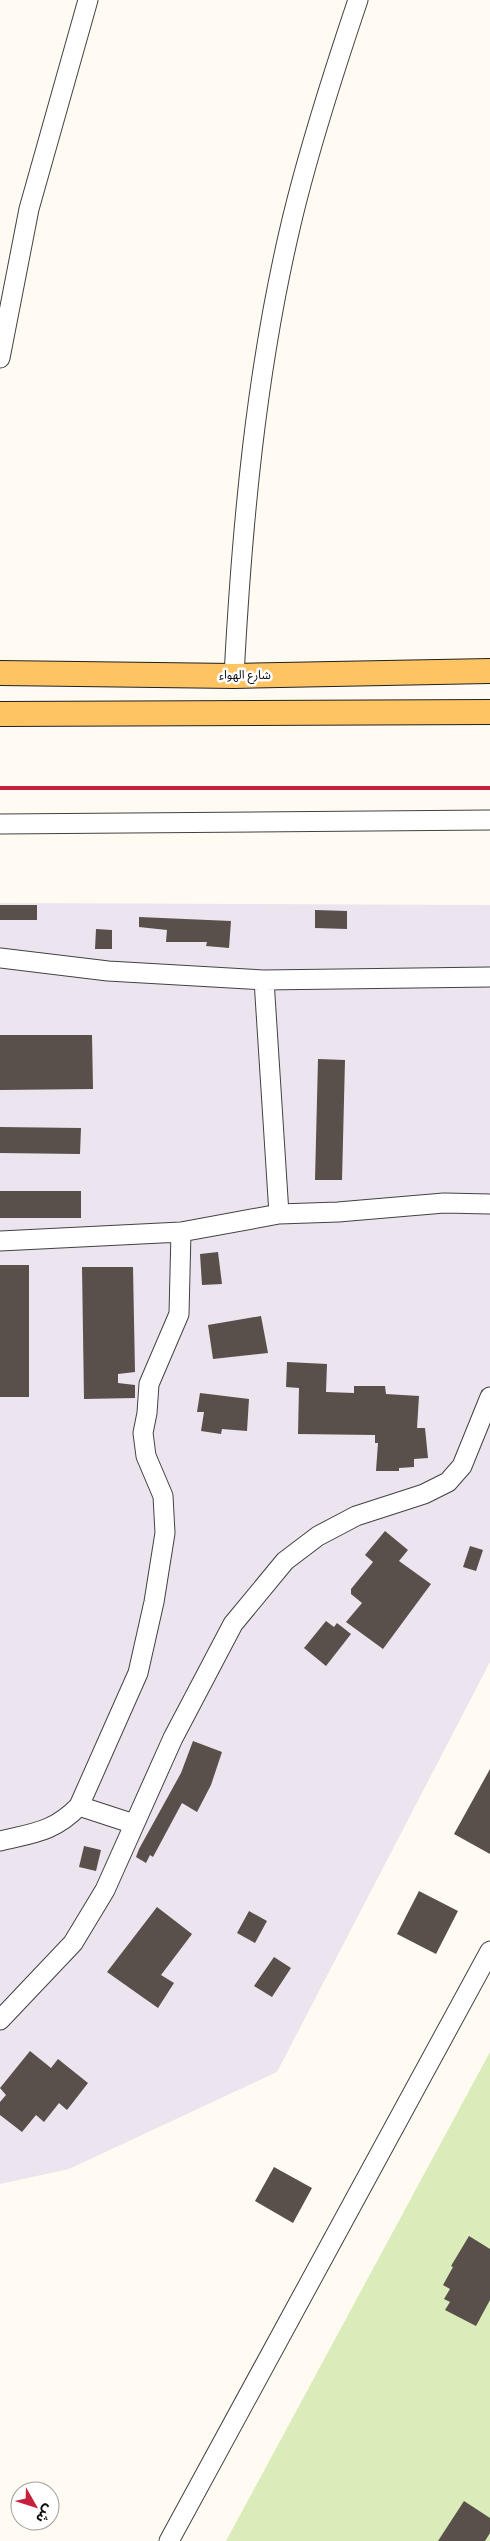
<svg xmlns="http://www.w3.org/2000/svg" width="490" height="2541" font-family="'Roboto Serif','Noto Sans Arabic',serif">
	<style>
		.industrial { fill: #ece4ee }
		.green { fill: #daecb9 }
		.building { fill: #594f4b }
		.lines { fill: none; stroke-linecap: round; stroke-linejoin: round }
		.minor-casing { stroke: #424242; stroke-width: 21 }
		.major-casing { stroke: #202020; stroke-width: 26 }
		.minor { stroke: #fff; stroke-width: 19 }
		.major { stroke: #fec463; stroke-width: 24 }
		.rail { stroke: #c7203d; stroke-width: 4 }
		.labels { text-anchor: middle; dominant-baseline: central; stroke-width: 5; stroke-linejoin: round; paint-order: stroke }
		.street-label { font-size: 12px; fill: #0f0f0f; stroke: #fff }
	</style>
	<rect width="100%" height="100%" fill="#fffbf2"/>
	<path class="industrial" d="M0,903l490,2v757l-213,410 -208,97 -69,15z"/>
	<path class="green" d="M490,2052v489h-264z"/>
	<path class="building" d="M0,905h37v15h-37z
		M315,910l32,1v18l-32,-1z
		M139,917l92,4 -2,27 -23,-2 1,-4h-41l1,-12 -28,-3z
		M96,929l16,1v19h-17z
		M0,1035h92l1,54 -93,1z
		M318,1059l27,1 -3,120h-27z
		M0,1127l81,1 -1,26 -80,-1z
		M0,1191h81v27h-81z
		M218,1252l4,32 -20,1 -2,-31z
		M0,1265h29v132h-29z
		M82,1267h51l2,105 -17,2v9l17,2v13l-51,1z
		M261,1316l7,37 -55,6 -5,-34z
		M287,1362l40,2 -1,28 28,1v-7h31l1,8 33,2 -2,32h8l3,30 -14,1v8l-15,1v3h-23l2,-28h-3v-8l-77,-1 1,-46 -13,-1z
		M200,1393l49,6 -2,32 -25,-2 -1,5 -20,-3 3,-19h-7z
		M385,1531l23,19 -9,11 32,23 -48,65 -37,-27 16,-19 -11,-9v-5l22,-27 -8,-7z
		M470,1546l13,4 -7,21 -13,-4z
		M326,1621l8,6 3,-4 14,11 -25,32 -22,-18z
		M193,1741l29,11 -11,33 -14,27 -15,-9 -29,54 -3,-2 -4,8 -10,-6 3,-8 42,-76z
		M490,1769v85l-36,-20z
		M84,1846l17,4 -5,21 -17,-4z
		M419,1891l39,20 -22,43 -39,-20z
		M157,1907l35,27 -31,41 13,8 -16,25 -51,-36z
		M249,1911l18,10 -12,22 -18,-10z
		M274,1957l17,11 -19,29 -18,-11z
		M30,2051l21,17 7,-9 30,24 -21,27 -8,-7 -15,19 -8,-7 -14,17 -22,-17v-13l6,-7 -6,-7z
		M274,2167l38,21 -19,35 -38,-22z
		M469,2236l21,13v51l-14,26 -31,-16 5,-8 -6,-3 6,-10 -7,-4 10,-18 -2,-1z
		M464,2501l26,17v15l-5,8h-47z"/>
	<g class="lines">
		<g class="minor-casing">
			<path id="minor" d="M0,358l29,-149 59,-209
				M234,676c8,-152 22,-304 57,-452 18,-76 42,-150 67,-224
				M0,824l490,-4
				M0,958l108,13 156,9 226,-3
				M264,980l15,234 59,-2 106,-9 46,1
				M0,1241l181,-9 98,-18
				M79,1806l55,18
				M0,1841c33,-8 54,-9 79,-35l59,-133 16,-71 11,-69 -2,-37 -17,-40 -3,-23 4,-20 2,-29 30,-70 2,-82
				M0,2020l73,-77 32,-53 68,-152 60,-114 52,-63 33,-25 38,-20 68,-22 24,-12 14,-16 28,-69
				M169,2541l321,-590"/>
		</g>
		<g class="major-casing">
			<path id="major" d="M0,673l234,3 256,-5
				M0,714l490,-2"/>
		</g>
		<use href="#minor" class="minor"/>
		<use href="#major" class="major"/>
		<path class="rail" d="M0,788h490"/>
	</g>
	<g class="labels">
		<g class="street-label">
			<text x="245" y="675">شارع الهواء</text>
		</g>
	</g>
	<g transform="translate(35 2506) rotate(129)"><circle r="24" fill="#ffffff" stroke="#9f9f9f"/>
	<path d="M0-4L9 19L0 12L-9 19Z" fill="#c7203d"/>
	<text y="-8" font-size="14" font-weight="bold" text-anchor="middle" fill="#0f0f0f">ش</text>
	</g>
</svg>
